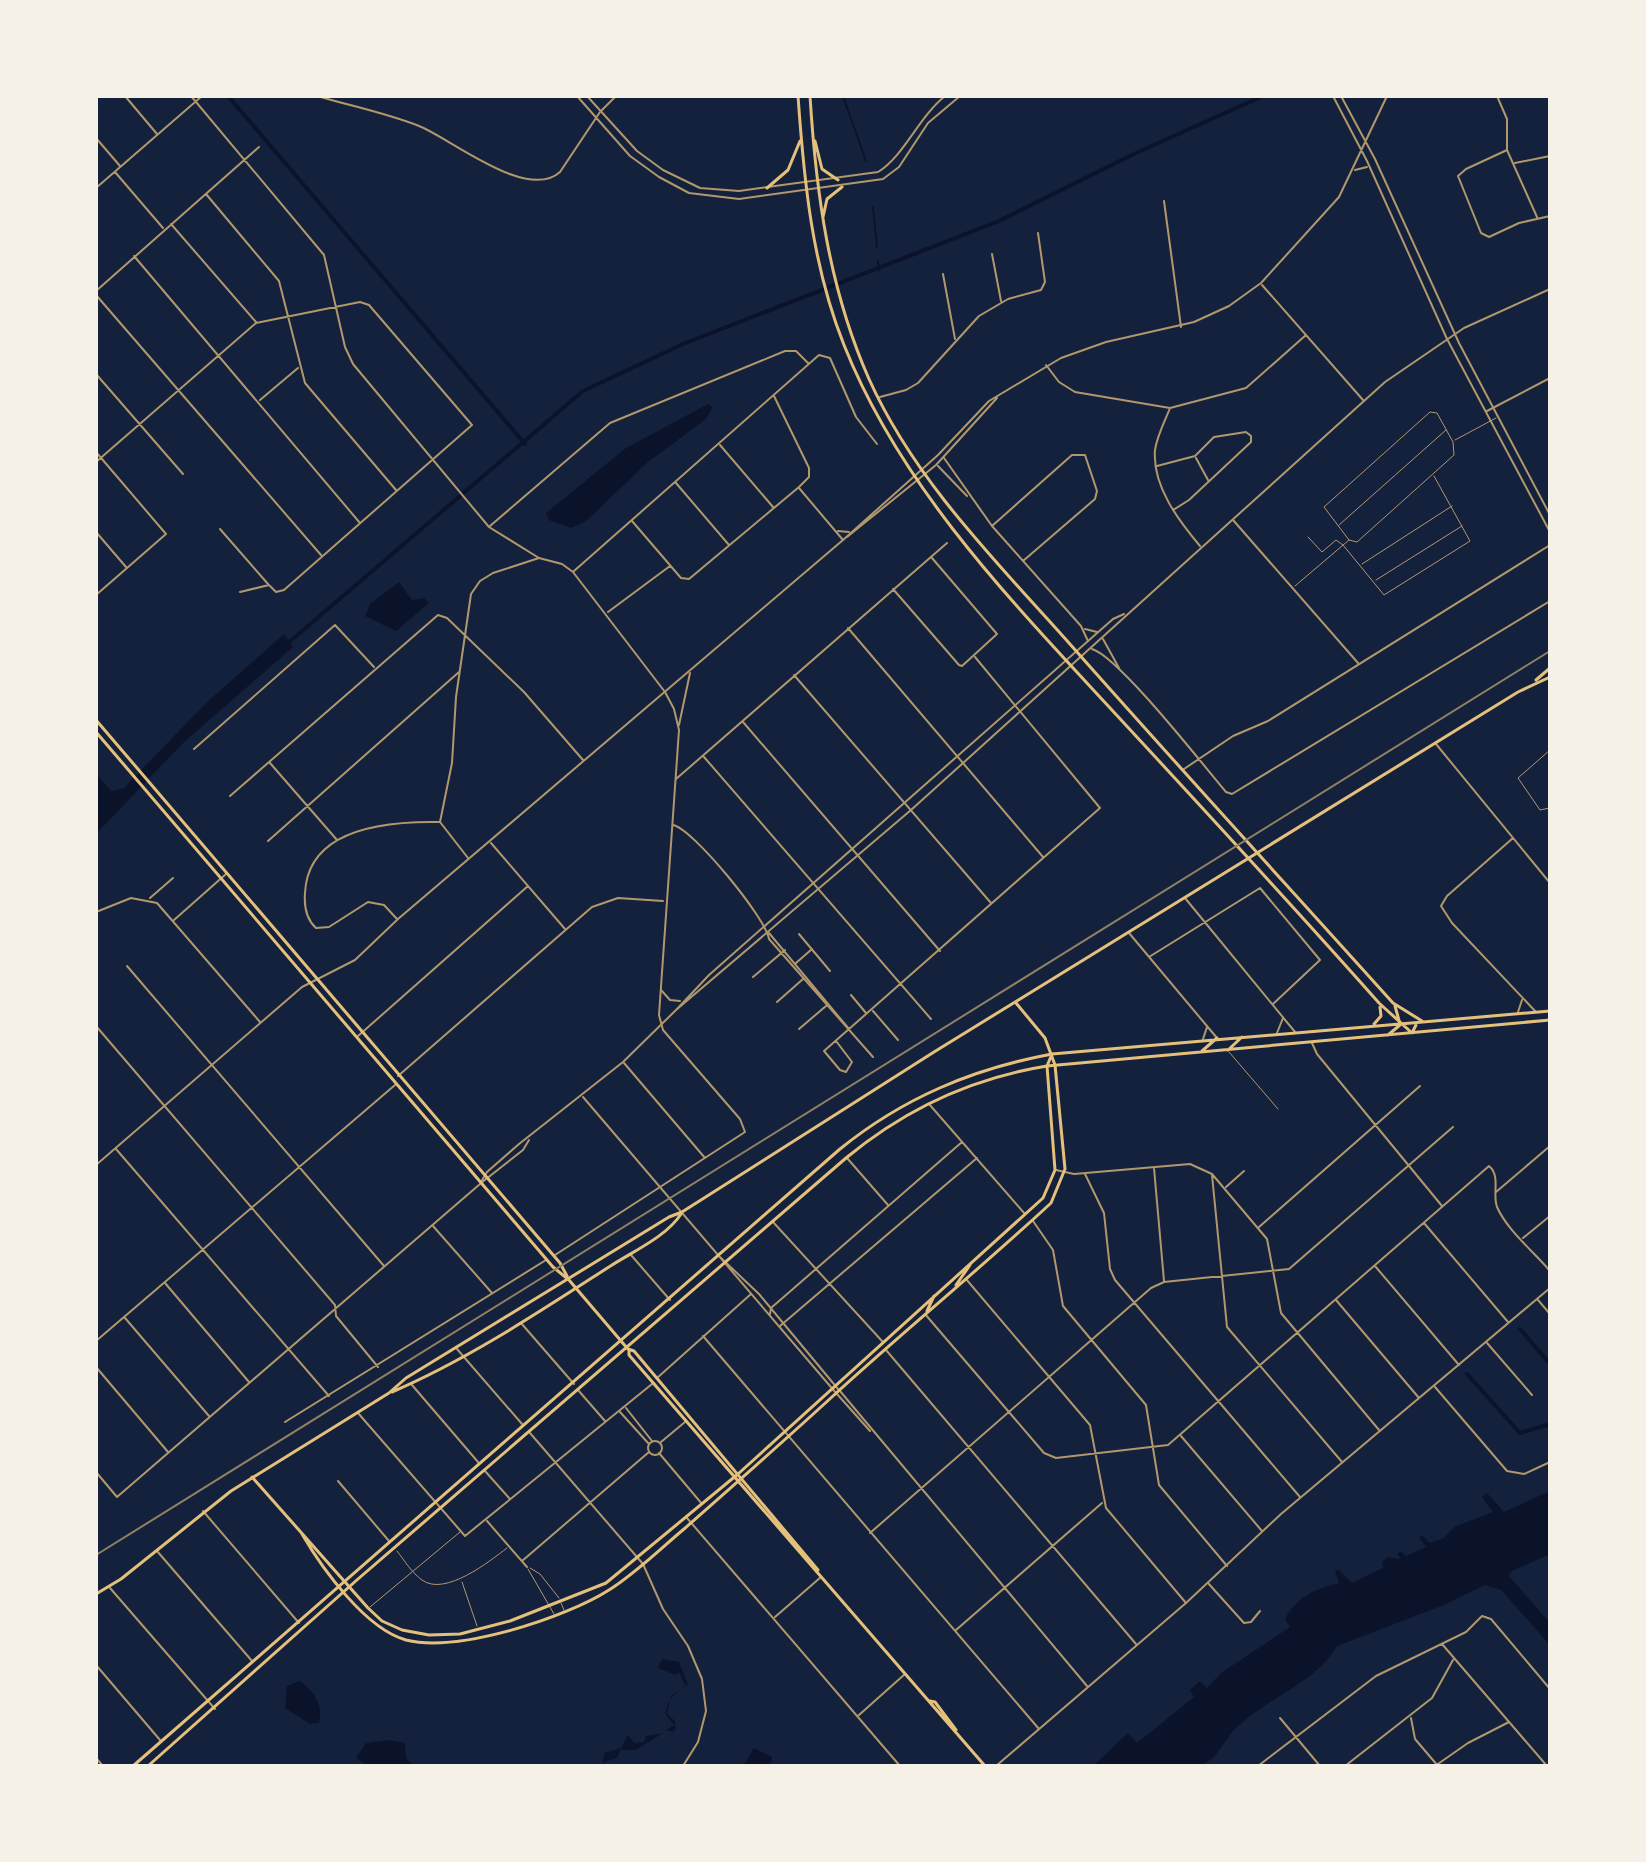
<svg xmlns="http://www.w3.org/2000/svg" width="1646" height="1862" font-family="'Open Sans',sans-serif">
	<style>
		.water { fill: #0b132b }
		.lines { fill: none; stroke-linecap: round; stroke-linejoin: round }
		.stream { stroke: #0b132b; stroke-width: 2 }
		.canal { stroke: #0b132b; stroke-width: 4 }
		.service { stroke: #b1986c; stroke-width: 1 }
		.minor { stroke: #b1986c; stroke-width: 2 }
		.tertiary { stroke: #b1986c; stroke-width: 2 }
		.secondary { stroke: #e5c07b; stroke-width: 3 }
		.primary { stroke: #e5c07b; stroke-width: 3 }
		.rail { stroke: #918062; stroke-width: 2 }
	</style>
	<rect width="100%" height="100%" fill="#14213d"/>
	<path class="water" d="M708,404l5,3 -7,12 -58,43 -63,60 -14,6 -22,-8 -3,-7 80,-65z
		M399,582l13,18 12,-2 5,5 -33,28 -31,-15 5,-12z
		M284,634l9,13 -110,96 -87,91v-60l15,17 13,-3 82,-85z
		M1550,1491v63l-38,17 -3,5 41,47v22l-49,-55 -16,-5 -41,20 -107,41c-21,37 -69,51 -100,81 -13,12 -19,33 -38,39 -15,5 -85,0 -106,0l35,-33 9,10 57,-46 -4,-7 10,-9 7,7 14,-15 69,-46 -5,-8c11,-22 32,-31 54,-36l-4,-11 3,-3 14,14 31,-15 -1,-6 5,-5 14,2 -4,-5 4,-3 5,5 20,-9 -7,-9 3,-3 8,8 14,-5 10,-11 39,-15 -11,-15 5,-4 17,19z
		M662,1659l17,3 9,22 -17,12 -4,18 8,7 1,8 -3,3 -7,-2 8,-5 -9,-11c5,-20 8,-16 20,-29l-6,-13 -4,3 -17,-7z
		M299,1681c15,8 25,27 20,42l-9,1 -25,-16 2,-22z
		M663,1733l-27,17h-16l-3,8 -11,3 -3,5 1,-13 17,-5 7,-13 6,8 10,-1 2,-6z
		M389,1740l16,3 1,15 8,8h-46l-12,-8 10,-15z
		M754,1748l18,9v4l-5,5h-24z"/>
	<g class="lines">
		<path class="stream" d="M843,96l23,65
			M873,207l4,41
			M878,261l1,9"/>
		<path class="canal" d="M228,96l297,348
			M288,643l295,-252 100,-47 316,-123 137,-68 127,-57
			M1520,1329l30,35
			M1467,1374l53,59 30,-9"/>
		<path class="service" d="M1455,440l41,-22
			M1339,525l107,-95
			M1308,537l14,15 14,-12 7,5 41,50 86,-54 -36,-65
			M1362,564l90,-58
			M1376,580l86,-54
			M1295,586l54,-46 8,2 97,-87 -1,-13 -16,-29 -7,-1 -106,95 25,33
			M1550,750l-32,28 22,32 10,-2
			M1229,1052l49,57
			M397,1551c7,9 15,22 25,29 23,17 68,-19 85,-32
			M530,1568l10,6 19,24
			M528,1569l26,45
			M462,1582l15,44
			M561,1603l3,7
			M370,1607l90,-75"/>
		<path class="minor" d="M125,96l32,38
			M191,96l133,159 21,92 8,17 136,163 50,31 23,6 11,8 92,120 9,17 5,21 -20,285 4,15 77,89 5,13 -190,123
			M1497,96l10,23v31l30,67
			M601,111l15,-15
			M96,138l24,28
			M1507,150l-41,19 -8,7 23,57 8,4 30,-14 31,-7
			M1515,163l35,-7
			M115,172l48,56
			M96,188l106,-92
			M206,194l73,87 26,102 91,107
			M1164,201l17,126
			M171,224l85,98
			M992,254l9,47
			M134,256l226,267
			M943,274l12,65
			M1262,285l101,115
			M96,291l163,-144
			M96,295l225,260
			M1046,365l13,17 16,10 95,16 76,-20 60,-53
			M96,374l87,100
			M880,397l26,-7 12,-7 61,-67 29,-17 33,-9 4,-8 -7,-49
			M260,400l38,-32
			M1170,408c-5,13 -13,28 -15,42 -3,36 24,71 45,96
			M1487,411l63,-33
			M720,445l53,62
			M96,452l70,82 -70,61
			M944,458l48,68 89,100 7,15
			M1196,458l12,22
			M96,462l160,-139 104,-21 9,3 103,120 -188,165 -8,2 -7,-7 -29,7
			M938,466l29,30
			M1157,466l38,-10 19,-19 32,-5 5,4v6l-62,58 -16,10
			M676,483l53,62
			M799,488l44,52
			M1233,520l125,143
			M632,521l49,57 8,1 110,-92 10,-10v-9l-35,-72
			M490,526l120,-103 175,-72h11l12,12
			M992,526l80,-71h13l12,36 -2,8 -72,62
			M220,529l48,55
			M838,531l11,1
			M96,532l30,35
			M574,571l245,-216 11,3 26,59 21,27
			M893,589l66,76 3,1 35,-32 -65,-76
			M608,612l62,-46
			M848,628l195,229
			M1085,629l12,3
			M1103,639l16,29
			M1092,649c27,8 111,116 134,143l6,2 318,-193
			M794,675l197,228
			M743,722l197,229
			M679,725l11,-52
			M1436,744l114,139
			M194,749l141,-124 39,42
			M704,757l227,262
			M270,763l67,77
			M1184,769l49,-33 35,-15 282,-176
			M676,779l271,-236
			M230,796l208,-181 9,3 77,74 59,68
			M673,825c19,3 93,93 96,114l104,118
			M1513,838l-66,58 -6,10 11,17 84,89
			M268,841l191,-169
			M491,843l74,86
			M468,858l-28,-36 12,-59 4,-66 15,-103 9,-13 13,-8 46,-15
			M150,898l23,-20
			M1185,898l110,134
			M96,912l35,-14 26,5 103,119
			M397,919l-13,-14 -16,-3 -39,25 -13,1c-10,-9 -12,-22 -11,-35 3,-66 84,-72 135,-71
			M174,920l52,-46
			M769,933l80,96
			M1129,933l88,105
			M799,934l31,37
			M1149,957l111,-69 60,72 -47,44
			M796,963l16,-14
			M127,966l257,300
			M753,977l32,-27
			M851,995l15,18
			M777,1002l26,-23
			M873,1011l25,29
			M1518,1012l4,-12
			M96,1026l239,279 1,11 42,51
			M799,1029l27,-23
			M1277,1033l6,-15
			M358,1036l170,-150
			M1203,1039l4,-12
			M836,1041l16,21 -6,10 -6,-2 -16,-19 276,-243 -125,-151
			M1312,1043l5,11 125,152
			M624,1063l81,95
			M398,1076l194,-169 26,-9 45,3
			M929,1104l96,110
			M116,1149l213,247
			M847,1158l41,47
			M1154,1168l10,113
			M1056,1170l18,4 116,-10 22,10 55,65 14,74 98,117
			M1085,1174l19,39 6,56 5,11 185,217
			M1212,1175l15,152 115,135
			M1226,1187l18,-16
			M1496,1192l54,-46
			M1033,1221l20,29 10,56 83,99 13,80 68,81
			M773,1222l109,119
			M1424,1223l84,99
			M433,1226l59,67
			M1259,1227l161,-141
			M1523,1238l27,-22
			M631,1255l39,45
			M1375,1266l84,99
			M966,1279l124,146 16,83 80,95
			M165,1283l84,99
			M1336,1300l83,98
			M1538,1300l12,14
			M770,1314l1,-6 191,-166
			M925,1314l119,139 12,5 112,-13 321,-279c12,10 3,27 8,41 10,23 37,45 53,64
			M125,1318l84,98
			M521,1323l53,61
			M780,1326l197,-168
			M703,1336l336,393
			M96,1341l299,-256
			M1487,1343l45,52
			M457,1349l65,75
			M886,1350l250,294
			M96,1367l72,85
			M657,1378l94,-84
			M412,1385l66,77
			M1435,1387l72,84 17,3 26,-12
			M578,1390l27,31
			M840,1391l247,295
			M837,1394l33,37
			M626,1408l26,33
			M620,1412l29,32
			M358,1413l107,123 187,-152
			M285,1422l261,-162
			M530,1433l113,131 20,45 25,37 14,33 4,32 -8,31 -15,24
			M1181,1436l81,95
			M648 1448a7 7 0 1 1 14 0a7 7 0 1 1-14 0Z
			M661,1442l24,-20
			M659,1453l43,51
			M485,1471l25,28
			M96,1472l21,25 363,-313
			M338,1481l51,60
			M203,1511l96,112
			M687,1518l213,248
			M487,1521l40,46
			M870,1533l281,-245 13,-6 125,-13 164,-142
			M157,1551l95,110
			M522,1561l127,-109
			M1208,1583l36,40 7,-1 9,-11
			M110,1588l105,121
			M775,1617l46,-40
			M956,1630l146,-127
			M1442,1644l105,122
			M96,1665l64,75
			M859,1715l46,-41
			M1280,1718l40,48
			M1411,1718l4,21 23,27
			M1258,1766l118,-90 90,-44 16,-16 9,3 59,70
			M1345,1766l87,-68 21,-38
			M1435,1766l33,-23 41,-21"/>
		<path class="tertiary" d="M317,96c34,10 69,17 102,30 31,12 108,76 141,46l40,-60
			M577,96l53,60 29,21 30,16 50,6 144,-20 16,-12 29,-44 32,-27
			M587,96l50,55 26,19 37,18 39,3 139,-19c26,-16 40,-54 67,-76
			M1333,96l34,65 80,178 103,193
			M1341,96l34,63 84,184 91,172
			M1355,170l12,-3
			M847,537l89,-72 61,-67
			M661,990l9,10 10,1
			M677,1009l32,-34 404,-356 11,-5
			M583,1097l253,296
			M96,1165l206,-178 53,-27 43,-41 445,-379 95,-85 51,-54 72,-43 45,-16 88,-20 35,-16 32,-23 78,-86 48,-101
			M481,1182l6,-10 32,-28 104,-82 53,-52 235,-200 474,-428 79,-54 86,-39
			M481,1183l42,-33 6,-10
			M720,1257l39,37 79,95
			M96,1758l7,8
			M996,1766l190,-163 95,-89 269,-226"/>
		<path class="secondary" d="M1536,680l14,-12
			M956,1285l14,-20
			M927,1311l7,-15
			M628,1349l6,2 184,219
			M629,1350v5l356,411
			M392,1392c77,-33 150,-82 220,-127 22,-14 55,-29 69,-51
			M252,1477l116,131 14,13 20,9 27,5 31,-1 50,-13 96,-38 132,-109 305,-276 12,-28 -8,-104 5,-12
			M302,1534c21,36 64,95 104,106 52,13 159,-22 203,-50 27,-17 51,-41 75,-61 50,-44 100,-88 149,-133 72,-66 147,-127 218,-193l14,-34 -10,-104 -10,-27 -29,-35
			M96,1594l25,-15 110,-88 158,-98 17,-15 263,-161 13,-5 252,-160 584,-360 32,-15
			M930,1701l5,1 21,28"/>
		<path class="primary" d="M798,96c6,85 14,169 46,249 58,146 173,262 279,377 86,93 172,186 256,281l33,30 4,-8
			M810,96c6,97 19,193 59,283 46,102 127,182 200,264 107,121 216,240 324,360l29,18
			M815,141l7,28 16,11
			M767,188l21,-18 12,-29
			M823,217l4,-18 15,-12
			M96,720l464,543 7,13
			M96,732l457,535 16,13 58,68
			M1395,1006l5,18
			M1374,1024l7,-8 -1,-9
			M1388,1035l12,-10
			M1228,1050l14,-13
			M1202,1051l15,-13
			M133,1766l707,-617c63,-51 132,-80 212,-95l498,-43
			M148,1766l210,-187 488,-421c59,-49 126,-80 201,-92l503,-46"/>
		<path class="rail" d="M96,1555l1454,-904"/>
	</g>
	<rect width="1646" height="1862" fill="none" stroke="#f6f1e7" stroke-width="196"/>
</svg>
